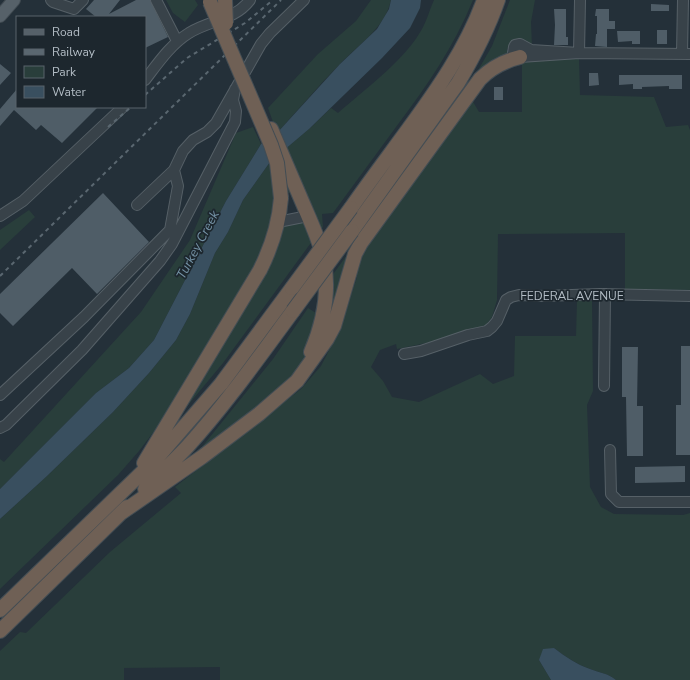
<svg xmlns="http://www.w3.org/2000/svg" width="690" height="680" font-family="'Nunito Sans',sans-serif">
	<style>
		.green { fill: #293e3b }
		.water { fill: #394f5f }
		.building { fill: #4f5d67 }
		.lines { fill: none; stroke-linecap: round; stroke-linejoin: round }
		.minor-casing { stroke: #566067; stroke-width: 12 }
		.major-casing { stroke: #414b52; stroke-width: 14 }
		.highway-casing { stroke: #434d54; stroke-width: 16 }
		.minor { stroke: #384249; stroke-width: 10 }
		.major { stroke: #566169; stroke-width: 12 }
		.highway { stroke: #6f6055; stroke-width: 14 }
		.rail { stroke: #5a6770; stroke-width: 2; stroke-dasharray: 4 4; stroke-linecap: butt }
		.highway-bridge-casing { stroke: #434d54; stroke-width: 16; stroke-linecap: butt }
		.highway-bridge { stroke: #6f6055; stroke-width: 14 }
		.labels { text-anchor: middle; dominant-baseline: central; stroke-width: 3.5; stroke-linejoin: round; paint-order: stroke }
		.street-label { font-size: 12px; fill: #b3bdc5; stroke: #1d272e }
		.water-label { font-size: 13px; font-style: italic; fill: #7593a6; stroke: #1d272e }
	</style>
	<rect width="100%" height="100%" fill="#243039"/>
	<path class="green" d="M166,0h29l3,5 -13,17 -12,-9z
		M371,0h20c-6,28 -32,44 -51,64 -22,22 -42,46 -63,69l-9,-25 50,-54 38,-33z
		M434,0h39c-19,47 -47,87 -77,127 -21,29 -42,57 -63,86l-11,1 1,13 -4,4 -17,-44 -29,13 -1,21 -12,38 -102,167 -19,25 -21,24 -118,114v-70l47,-43 66,-64 36,-39 27,-33 14,-26 25,-61 13,-21 15,-32 27,-38 39,-33 22,-21 7,5c25,-22 64,-51 81,-79 7,-10 10,-23 15,-34z
		M510,0h25l-4,22 1,25 -20,-5 -5,7 2,5 -36,25 19,-33z
		M579,58l1,37 74,2 12,30 22,-2 2,5v160l-65,-1v-56l-127,1 -1,66 -5,17 -6,8 -55,17 -34,7 -1,-5 -16,6 -9,17 12,14 9,16 27,5 61,-28 13,10 21,-8 1,-40h61l1,-35h15l1,90 -6,14 3,82 11,20 13,7 69,1 7,-2v167h-74c-8,-7 -16,-7 -26,-11 -14,-5 -24,-12 -36,-21l-15,12 12,20h-331v-13l-96,1v12h-124v-29l20,-19 6,1 84,-81 71,-59 -6,-6 126,-98 20,-23 19,-37 17,-52 -3,-1 7,-22 111,-154 7,12h43v-52z
		M253,127l8,17 -35,57 -72,139 -25,28 -33,25 -96,96v-30l4,3 137,-150 49,-72 46,-107z
		M29,210l6,7 -35,33v-20z
		M305,222l8,18 -90,123 -44,53 103,-190z
		M355,244l-27,77 3,-44z
		M308,308l11,7c-4,14 -7,28 -13,41 -22,43 -71,69 -109,97l76,-94z"/>
	<path class="water" d="M391,0h30l-1,8 -10,20 -28,30 -73,71 -39,33 -27,38 -15,32 -13,21 -25,61 -14,26 -27,33 -36,39 -66,64 -47,43v-30l96,-96 33,-25 25,-28 72,-139 35,-57 16,-11 63,-69 37,-35 12,-20z
		M554,648c12,9 22,16 36,21 10,4 18,4 26,11h-65l-12,-20 4,-11z"/>
	<path class="building" d="M94,0h26l-11,14 27,-14h14l18,37 -23,11v-31h-49l-10,-8z
		M651,4l18,1v6h-18z
		M554,9h12v28h2v8h-14l1,-20z
		M596,9h13v12h6v8h-8v18l-12,-1 1,-12h1v-18h-2z
		M657,30h10v14h-10z
		M617,31h23v13h-8v-3l-14,1z
		M0,64l11,9 -11,12z
		M589,73h9l1,12 -10,1z
		M619,75h63v14h-13v-3l-27,1v2h-9v-5l-14,1z
		M494,87h9v13h-9z
		M17,89v18h81l-36,36 -21,-18 -5,5 -22,-20 -14,16v-17z
		M103,193l46,49 -52,52 -25,-26 -59,58 -13,-13v-19z
		M681,346h9v109h-14v-50h5z
		M622,347h16l-1,59h6v50h-16l-1,-59h-4z
		M685,466v16l-50,1v-16z"/>
	<g class="lines">
		<g class="minor-casing">
			<path id="minor" d="M51,0l2,2 21,7 9,-9
				M156,0l21,41
				M579,53l-59,4 -7,-4 1,-6 1,-2 5,-1 11,6 48,3 111,1
				M579,53l1,-53
				M682,54l1,-54
				M145,80c13,-17 26,-36 44,-47 20,-13 45,-12 61,-33
				M137,205l37,-35 9,-19 10,-11 14,-8 9,-9 45,-79 9,-11 34,-33
				M0,216l23,-15 100,-94
				M278,222l30,-6
				M404,354l17,-3 47,-16 19,-4 5,-4 5,-6 9,-21 5,-3 8,-2 25,1 56,-2 90,2
				M604,386l1,-92
				M0,395l84,-78 86,-87 8,-44 -4,-16
				M0,428l6,-3 76,-75 78,-89 12,-17 63,-122 1,-11 -3,-11 2,-11
				M610,450l1,44 8,8h71"/>
		</g>
		<g class="major-casing">
			<path id="major" d="M0,16l14,-16"/>
		</g>
		<g class="highway-casing">
			<path id="highway" d="M271,129c10,23 20,47 30,70 8,19 17,37 22,57 7,32 1,66 -12,96
				M351,208c18,-26 37,-51 56,-77 30,-41 59,-82 77,-131
				M352,231l106,-148c16,-27 30,-54 40,-83
				M144,463l116,-193c12,-24 19,-46 21,-72
				M145,489c14,-14 29,-28 43,-43 38,-42 71,-89 105,-135
				M121,513l81,-56 57,-43 38,-33 30,-42 7,-13 21,-72 6,-11 119,-164c12,-12 24,-18 40,-22
				M0,610l157,-152 64,-74 71,-96
				M0,631l127,-124"/>
		</g>
		<use href="#minor" class="minor"/>
		<use href="#major" class="major"/>
		<use href="#highway" class="highway"/>
		<path class="rail" d="M145,95l42,-37 58,-35 28,-23
			M108,127l23,-20
			M0,276l281,-276"/>
		<g class="highway-bridge-casing">
			<path id="highway-bridge" d="M225,0l1,23
				M210,2l61,143 6,18 4,35
				M292,288l59,-80
				M293,311l59,-80"/>
		</g>
		<use href="#highway-bridge" class="highway-bridge"/>
	</g>
	<g class="labels">
		<g class="street-label">
			<text x="572" y="296">FEDERAL AVENUE</text>
		</g>
		<g class="water-label">
			<text transform="translate(198 245) rotate(-62)">Turkey Creek</text>
		</g>
	</g>
	<rect x="16" y="16" width="130" height="92" fill="#1d272e" stroke="#59636a"/>
	<rect x="24" y="29" width="20" height="6" fill="#566169" stroke="#59636a"/>
	<text x="52" y="36" font-size="12" fill="#b3bdc5">Road</text>
	<rect x="24" y="49" width="20" height="6" fill="#5a6770" stroke="#59636a"/>
	<text x="52" y="56" font-size="12" fill="#b3bdc5">Railway</text>
	<rect x="24" y="66" width="20" height="12" fill="#293e3b" stroke="#59636a"/>
	<text x="52" y="76" font-size="12" fill="#b3bdc5">Park</text>
	<rect x="24" y="86" width="20" height="12" fill="#394f5f" stroke="#59636a"/>
	<text x="52" y="96" font-size="12" fill="#b3bdc5">Water</text>
</svg>
